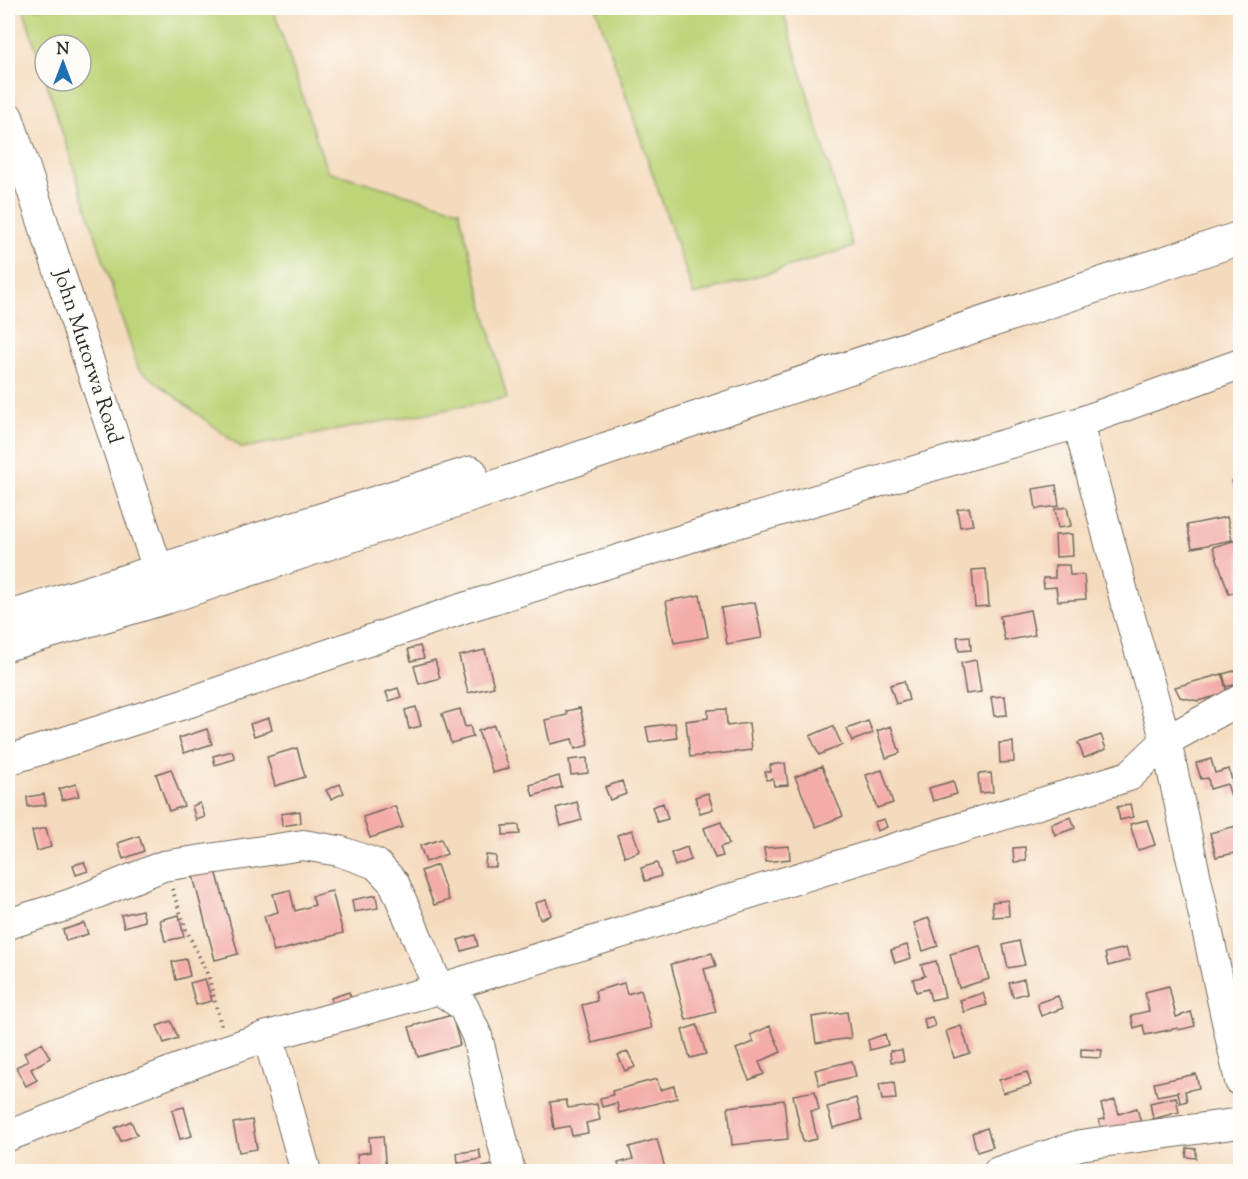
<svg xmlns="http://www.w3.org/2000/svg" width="1248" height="1179" font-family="'Sorts Mill Goudy',serif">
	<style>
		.green { fill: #bed478; stroke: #748052; stroke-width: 1.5 }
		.building { fill: #f3aca8 }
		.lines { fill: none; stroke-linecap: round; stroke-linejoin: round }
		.minor-casing { stroke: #72695e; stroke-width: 32 }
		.highway-casing { stroke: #72695e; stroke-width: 35 }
		.path { stroke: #72695e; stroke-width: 4; stroke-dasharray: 1.5 4.5; stroke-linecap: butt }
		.minor { stroke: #fff; stroke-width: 30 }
		.highway { stroke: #fff; stroke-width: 33 }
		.labels { text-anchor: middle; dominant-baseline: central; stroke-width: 5; stroke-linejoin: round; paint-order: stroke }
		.street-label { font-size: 21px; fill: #2b2b2b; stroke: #fdfcf7 }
	</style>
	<rect width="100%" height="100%" fill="#fdfcf7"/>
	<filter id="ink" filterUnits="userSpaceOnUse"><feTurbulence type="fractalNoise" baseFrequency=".0167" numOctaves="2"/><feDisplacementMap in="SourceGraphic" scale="12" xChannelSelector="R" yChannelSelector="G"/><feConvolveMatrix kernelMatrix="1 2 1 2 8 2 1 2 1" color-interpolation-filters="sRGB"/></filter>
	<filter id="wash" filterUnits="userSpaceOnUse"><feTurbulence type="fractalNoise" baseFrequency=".008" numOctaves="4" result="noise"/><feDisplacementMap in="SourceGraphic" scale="24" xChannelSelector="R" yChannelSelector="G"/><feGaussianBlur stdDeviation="1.35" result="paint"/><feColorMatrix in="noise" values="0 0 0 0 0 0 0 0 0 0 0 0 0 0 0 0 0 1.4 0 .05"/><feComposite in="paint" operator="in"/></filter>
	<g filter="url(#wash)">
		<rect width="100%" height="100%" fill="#f5dbbe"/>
		<path class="green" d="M23,8h250l54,163 132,39 48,188 -265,50 -104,-80 -92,-287h35v-36h-36v31z
			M596,8h186l71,239 -159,48z"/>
		<g id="blocks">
			<path class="building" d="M1240,477v17l-3,1 -5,-14z
				M1056,485l3,21 -23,3 -3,-20z
				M969,507l4,18 -13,2 -3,-18z
				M1067,507l4,19 -13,2 -3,-19z
				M1227,517l5,23 -40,8 -5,-23z
				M1072,534l1,22 -17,1 -1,-22z
				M1240,539v51l-11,4 -16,-47z
				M1055,565h14l1,10h14l2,24 -28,2 -2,-14 -12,1 -1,-10h12z
				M986,569l3,37 -14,1 -3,-37z
				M700,595l8,42 -34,6 -8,-42z
				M755,602l7,36 -35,6 -6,-36z
				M1030,610l5,25 -30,6 -5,-25z
				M970,636l1,14 -12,1 -2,-14z
				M420,646l4,12 -13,3 -3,-12z
				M485,650l9,37 -26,6 -9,-37z
				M435,660l5,18 -21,6 -5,-18z
				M976,660l5,32 -15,2 -5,-31z
				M1240,669v14l-14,4 -3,-13z
				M1222,674l5,19 -29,8 -18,-4 -5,-10z
				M904,681l5,19 -13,4 -6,-19z
				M398,688l3,9 -12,4 -3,-9z
				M1005,696l2,19 -13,1 -3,-19z
				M416,707l5,19 -12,3 -4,-19z
				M580,708l9,37 -14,4 -3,-10 -22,5 -5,-24 22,-5 -1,-4z
				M460,709l5,18 5,-1 3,11 -22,6 -9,-29z
				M726,709l1,17 22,-3 3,27 -62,7 -4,-36 22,-3v-8z
				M269,718l3,12 -18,6 -4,-12z
				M868,721l5,12 -21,8 -5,-12z
				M675,723l2,15 -28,4 -3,-15z
				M494,725l15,43 -16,5 -15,-42z
				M833,726l9,19 -23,10 -9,-19z
				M891,726l9,27 -14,5 -9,-27z
				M207,729l5,15 -28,9 -5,-15z
				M1101,735l5,14 -22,9 -6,-15z
				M1013,742l1,20 -14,1 -1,-20z
				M297,748l8,29 -30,9 -8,-29z
				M232,751l3,8 -20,6 -2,-9z
				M587,758l1,15 -17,2 -2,-15z
				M1211,759l4,14 14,-4 4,16 7,-2v10l-9,3 -4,-12 -17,5 -2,-11 -7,1 -5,-16z
				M785,763l3,22 -14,1 -1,-7 -7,1 -1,-8h6l-1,-7z
				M822,766l21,50 -27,11 -21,-50z
				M171,769l13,37 -15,5 -13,-37z
				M882,770l11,33 -16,5 -11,-33z
				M991,773l2,19 -13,1 -2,-19z
				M559,776l3,11 -29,9 -3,-11z
				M622,781l4,13 -16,6 -5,-13z
				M953,781l4,13 -24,7 -4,-13z
				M76,784l3,12 -17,4 -3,-11z
				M340,784l4,9 -13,6 -5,-9z
				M708,793l5,16 -13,4 -5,-16z
				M44,794l2,11 -18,2 -1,-10z
				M577,802l5,18 -21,6 -5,-18z
				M200,803l5,14 -9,3 -4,-14z
				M663,803l5,16 -11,3 -5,-15z
				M1130,804l3,13 -13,3 -3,-13z
				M395,806l8,21 -33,11 -7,-21z
				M300,811l1,12 -19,3 -1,-12z
				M1071,817l4,11 -20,7 -4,-11z
				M884,819l3,8 -10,4 -3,-9z
				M1147,820l8,25 -17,5 -8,-26z
				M721,822l8,22 -9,3 3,9 -8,2 -11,-30z
				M519,825l1,9 -17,1v-9z
				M1240,825v27l-24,5 -6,-24z
				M46,828l5,19 -14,4 -5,-20z
				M632,830l8,21 -15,6 -8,-22z
				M139,836l5,15 -21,8 -5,-16z
				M441,839l6,15 -21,8 -6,-16z
				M789,846l1,13 -24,3 -2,-14z
				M687,847l4,13 -16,6 -4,-13z
				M1025,847l1,14 -12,1 -1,-14z
				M486,855l10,1v11h-11z
				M84,862l4,9 -12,4 -3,-10z
				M657,863l4,13 -16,5 -4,-13z
				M437,865l12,35 -15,5 -13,-34z
				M216,870l22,84 -23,6 -22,-84z
				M290,890l5,21 20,-6 -3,-9 20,-5 11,42 -69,19 -10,-36 14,-4 -5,-18z
				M376,895l2,13 -24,4 -2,-12z
				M546,900l5,15 -11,4 -5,-16z
				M1008,900l1,16 -16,1 -1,-15z
				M142,910l3,11 -21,6 -3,-12z
				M179,915l5,22 -19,4 -5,-21z
				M929,918l9,28 -15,5 -9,-28z
				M84,923l4,11 -22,7 -3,-11z
				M475,935l3,11 -16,5 -4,-11z
				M1019,941l6,24 -17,3 -5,-23z
				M907,945l4,13 -16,5 -4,-13z
				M980,946l9,33 -30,9 -9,-34z
				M1126,948l4,12 -22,6 -3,-13z
				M712,953l4,13 -12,3 12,43 -30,8 -15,-56z
				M186,959l4,17 -14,4 -4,-18z
				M936,961l9,36 -14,3 -3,-11 -12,3 -3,-13 12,-3 -4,-11z
				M205,979l7,22 -16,4 -6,-22z
				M1024,979l3,14 -14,4 -4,-14z
				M624,983l3,11 14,-4 11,38 -60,15 -10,-38 15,-4 -2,-10z
				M1169,986l7,31 15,-5 4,14 -16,4 -1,-2 -33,7 -2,-10 -9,3 -3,-13 18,-4 -4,-19z
				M349,992l4,12 -19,6 -3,-12z
				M983,993l4,12 -23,7 -4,-12z
				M1058,996l5,12 -22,8 -4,-13z
				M847,1012l4,26 -35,5 -4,-26z
				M452,1015l8,30 -42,12 -9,-30z
				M932,1017l3,9 -9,3 -2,-10z
				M171,1021l7,17 -14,5 -7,-17z
				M697,1025l9,29 -16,4 -8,-28z
				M770,1026l11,26 -22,10 5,12 -15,6 -13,-31 18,-7 -4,-7z
				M961,1026l9,27 -16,5 -8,-27z
				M885,1034l3,11 -18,5 -2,-10z
				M42,1043l8,15 -19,11 6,11 -11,6 -10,-19 12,-6 -4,-8z
				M1081,1049l21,1 -1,8 -20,-1z
				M902,1050l2,11 -13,1 -1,-11z
				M628,1052l7,15 -10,4 -7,-16z
				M852,1061l4,15 -37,9 -4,-15z
				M1027,1072l4,13 -28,8 -4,-13z
				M1196,1074l3,14 -14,3 2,10 -7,2 -2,-11 -21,4 -3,-13z
				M657,1079l3,11 14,-4 3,12 -58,15 -2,-10 -15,4 -2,-9 13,-3 -1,-4z
				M894,1082l2,17 -14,1 -3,-16z
				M815,1091l4,19 -8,1 6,28 -14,3 -10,-47z
				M1176,1097l3,15 -26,7 -3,-16z
				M856,1098l6,22 -29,8 -6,-21z
				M566,1100l2,8 29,-4 3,16 -14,3 2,10 -16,3 -2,-10 -16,3 -4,-27z
				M784,1100l4,39 -56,6 -4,-38z
				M1115,1100l4,14 18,-6 4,15 -38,11 -4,-14 6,-1 -4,-15z
				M184,1107l8,29 -12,3 -8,-29z
				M252,1120l5,29 -18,3 -6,-29z
				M131,1121l6,14 -16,6 -6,-13z
				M987,1128l6,19 -16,5 -5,-19z
				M383,1136l3,36h-27l-2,-18 13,-2 -1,-15z
				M657,1139l9,33h-46l-2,-9 15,-4 -4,-12z
				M1187,1148l9,1v9l-10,-1z
				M479,1150l2,9 -23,4 -1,-10z
				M498,1164l2,8h-32v-2z"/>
		</g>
	</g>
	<g filter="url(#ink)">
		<use href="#blocks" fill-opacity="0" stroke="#72695e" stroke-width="1.5"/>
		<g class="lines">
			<g class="minor-casing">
				<path id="minor" d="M8,117l158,477
					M1078,423l47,177 41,141 74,340
					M8,760l182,-58 274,-94 253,-79 361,-106 162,-59
					M8,924l63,-20 92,-38 140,-21 36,6 37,13 18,19 45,106 24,17 14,30 33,136
					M268,1036l38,136
					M8,1136l219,-86 41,-14 171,-47 690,-213 37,-35 74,-41
					M998,1172l82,-27 160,-22"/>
			</g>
			<g class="highway-casing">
				<path id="highway" d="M8,618l463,-145
					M8,644l159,-47 293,-98 246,-84 534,-177"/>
			</g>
			<path class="path" d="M172,889l14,40 22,46 13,50"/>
			<use href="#minor" class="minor"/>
			<use href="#highway" class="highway"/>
		</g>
	</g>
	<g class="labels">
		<g class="street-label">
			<text transform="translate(87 357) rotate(72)">John Mutorwa Road</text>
		</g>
	</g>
	<rect width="1248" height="1179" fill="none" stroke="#fdfcf7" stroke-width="30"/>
	<g transform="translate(63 63)"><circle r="28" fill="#fdfcf7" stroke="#a9a8a5" stroke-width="1.5"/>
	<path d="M0-4.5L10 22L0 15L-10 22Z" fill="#1f6fb2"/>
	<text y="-9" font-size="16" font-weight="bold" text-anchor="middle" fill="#2b2b2b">N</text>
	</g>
</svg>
